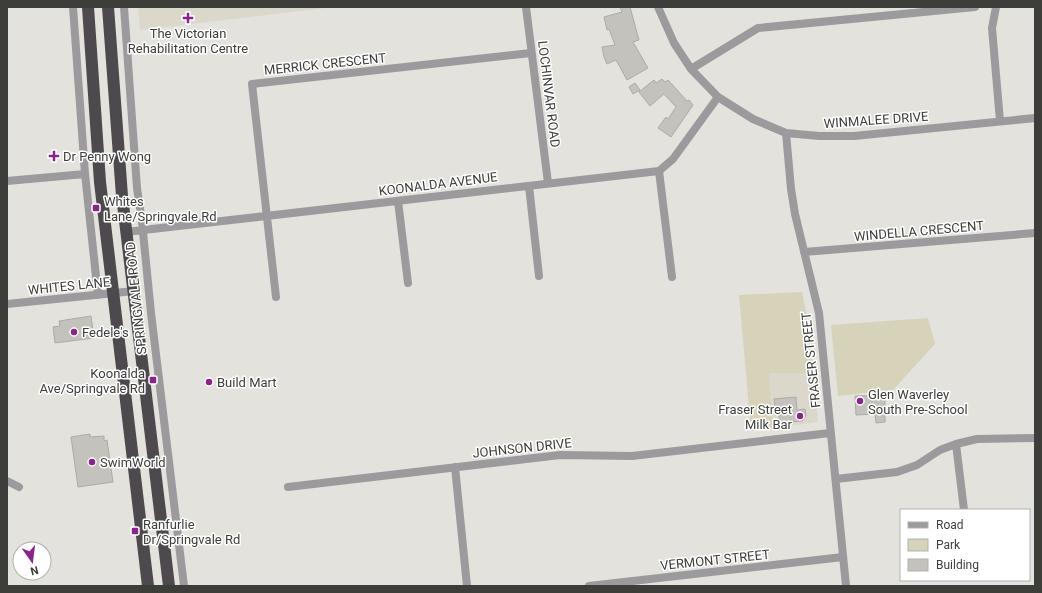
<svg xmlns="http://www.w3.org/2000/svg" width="1042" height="593" font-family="Roboto,sans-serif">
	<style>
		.built { fill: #dbd8cb }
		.green { fill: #d7d3ba }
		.building { fill: #c3c2bc; stroke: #acaba5 }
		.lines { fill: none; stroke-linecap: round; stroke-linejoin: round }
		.street { stroke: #9c9a9c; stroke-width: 8 }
		.highway { stroke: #4d494d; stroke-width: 12 }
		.poi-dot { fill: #8a238a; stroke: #fff; stroke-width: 1.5 }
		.labels { text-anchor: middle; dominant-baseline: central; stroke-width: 3; stroke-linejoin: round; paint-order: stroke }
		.poi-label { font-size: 13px; fill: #3d3d3a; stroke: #fff; text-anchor: start }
		.street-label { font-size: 13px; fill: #3d3d3a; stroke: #fff }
	</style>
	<rect width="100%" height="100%" fill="#e3e2dc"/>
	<path class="built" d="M138,7h196l-194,23z
		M769,373h45l4,49 -43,6z"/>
	<path class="green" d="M802,292l4,20 8,61h-45l5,55 -23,3 -12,-136z
		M928,318l7,26 -42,46 -55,6 -7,-71z"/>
	<path class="building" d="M620,7h10l9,33 -6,2 15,26 -21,12 -11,-20 -9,4 -3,-7 -2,-10 13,-2 -6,-16 -2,1 -3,-13 18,-5z
		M662,79l3,3 3,-2 19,21 2,-1 4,5 -22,32 -13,-9 8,-11 2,2 8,-12 -12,-13 -14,12 -11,-14 15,-12 2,3z
		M635,83l5,7 -7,4 -4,-7z
		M91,316l3,22 -39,5 -2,-16 7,-1 -1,-5z
		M885,395v27l-9,1 -1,-9 -19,1 -1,-19z
		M796,397l1,13 8,-1 1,7 -4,5 -22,2 -2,-15h-3l-1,-9z
		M90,434v3l14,-1v5l3,-1 6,42 -35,5 -7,-50z"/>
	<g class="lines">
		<path class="street" d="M73,7l12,167 13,121
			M124,7l13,181 5,34 9,91 33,273
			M526,7l22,176
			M658,7l16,36 17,26 27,28 35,22 33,14 33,3h35l181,-18
			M996,7l-4,21 8,93
			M691,69l67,-41 217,-21
			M786,133l5,56 4,25 24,99 27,273
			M659,171l13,106
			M7,181l78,-7
			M529,186l10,90
			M398,201l10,82
			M126,232l533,-61 14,-12 45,-62
			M804,252l231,-19
			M276,297l-24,-213 279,-31
			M7,304l127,-13
			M956,444l8,66
			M455,467l12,119
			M836,479l61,-7 20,-7 23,-15 16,-6 21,-5 58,-1
			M7,481l12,6
			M288,487l272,-32 72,1 198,-23
			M589,586l254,-29"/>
		<path class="highway" d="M88,7l12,175 48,404
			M108,7l14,189 47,390"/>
	</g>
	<g class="poi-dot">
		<path d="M186 12h4v4h4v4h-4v4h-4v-4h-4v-4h4z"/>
		<path d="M52 150h4v4h4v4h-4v4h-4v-4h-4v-4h4z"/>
		<rect x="92" y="204" width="8" height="8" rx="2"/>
		<circle cx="74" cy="332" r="4"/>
		<rect x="149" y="376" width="8" height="8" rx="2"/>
		<circle cx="209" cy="382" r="4"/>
		<circle cx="860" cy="401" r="4"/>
		<circle cx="800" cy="416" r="4"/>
		<circle cx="92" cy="462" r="4"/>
		<rect x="131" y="527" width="8" height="8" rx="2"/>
	</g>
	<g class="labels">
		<g class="poi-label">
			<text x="188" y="33" text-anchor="middle">The Victorian<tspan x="188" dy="15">Rehabilitation Centre</tspan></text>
			<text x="63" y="156">Dr Penny Wong</text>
			<text x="104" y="201">Whites<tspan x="104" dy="15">Lane/Springvale Rd</tspan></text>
			<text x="82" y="332">Fedele's</text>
			<text x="145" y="373" text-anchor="end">Koonalda<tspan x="145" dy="15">Ave/Springvale Rd</tspan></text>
			<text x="217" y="382">Build Mart</text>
			<text x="868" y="394">Glen Waverley<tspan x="868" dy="15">South Pre-School</tspan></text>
			<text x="792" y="409" text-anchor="end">Fraser Street<tspan x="792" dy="15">Milk Bar</tspan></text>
			<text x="100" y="462">SwimWorld</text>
			<text x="143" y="524">Ranfurlie<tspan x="143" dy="15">Dr/Springvale Rd</tspan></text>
		</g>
		<g class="street-label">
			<text transform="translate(325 64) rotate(-6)">MERRICK CRESCENT</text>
			<text transform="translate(549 94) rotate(83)">LOCHINVAR ROAD</text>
			<text transform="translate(876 120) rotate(-4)">WINMALEE DRIVE</text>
			<text transform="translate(438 184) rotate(-7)">KOONALDA AVENUE</text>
			<text transform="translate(919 231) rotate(-5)">WINDELLA CRESCENT</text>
			<text transform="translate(69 286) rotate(-6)">WHITES LANE</text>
			<text transform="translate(136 298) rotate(-96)">SPRINGVALE ROAD</text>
			<text transform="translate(811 360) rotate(-96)">FRASER STREET</text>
			<text transform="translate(522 448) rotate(-6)">JOHNSON DRIVE</text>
			<text transform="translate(715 560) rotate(-6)">VERMONT STREET</text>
		</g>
	</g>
	<rect width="1042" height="593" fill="none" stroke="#3d3d3a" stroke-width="16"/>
	<rect x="900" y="509" width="130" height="72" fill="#ffffff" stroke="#b1b1b0"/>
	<rect x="908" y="522" width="20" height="6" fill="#9c9a9c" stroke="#b1b1b0"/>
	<text x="936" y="529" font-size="12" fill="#3d3d3a">Road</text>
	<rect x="908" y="539" width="20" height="12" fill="#d7d3ba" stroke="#b1b1b0"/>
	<text x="936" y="549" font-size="12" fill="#3d3d3a">Park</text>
	<rect x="908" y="559" width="20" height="12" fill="#c3c2bc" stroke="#b1b1b0"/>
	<text x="936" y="569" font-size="12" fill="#3d3d3a">Building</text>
	<g transform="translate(32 561) rotate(166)"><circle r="19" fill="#ffffff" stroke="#b1b1b0"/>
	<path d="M0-3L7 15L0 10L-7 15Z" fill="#8a238a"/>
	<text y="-6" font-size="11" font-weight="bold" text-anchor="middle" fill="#3d3d3a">N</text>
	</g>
</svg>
